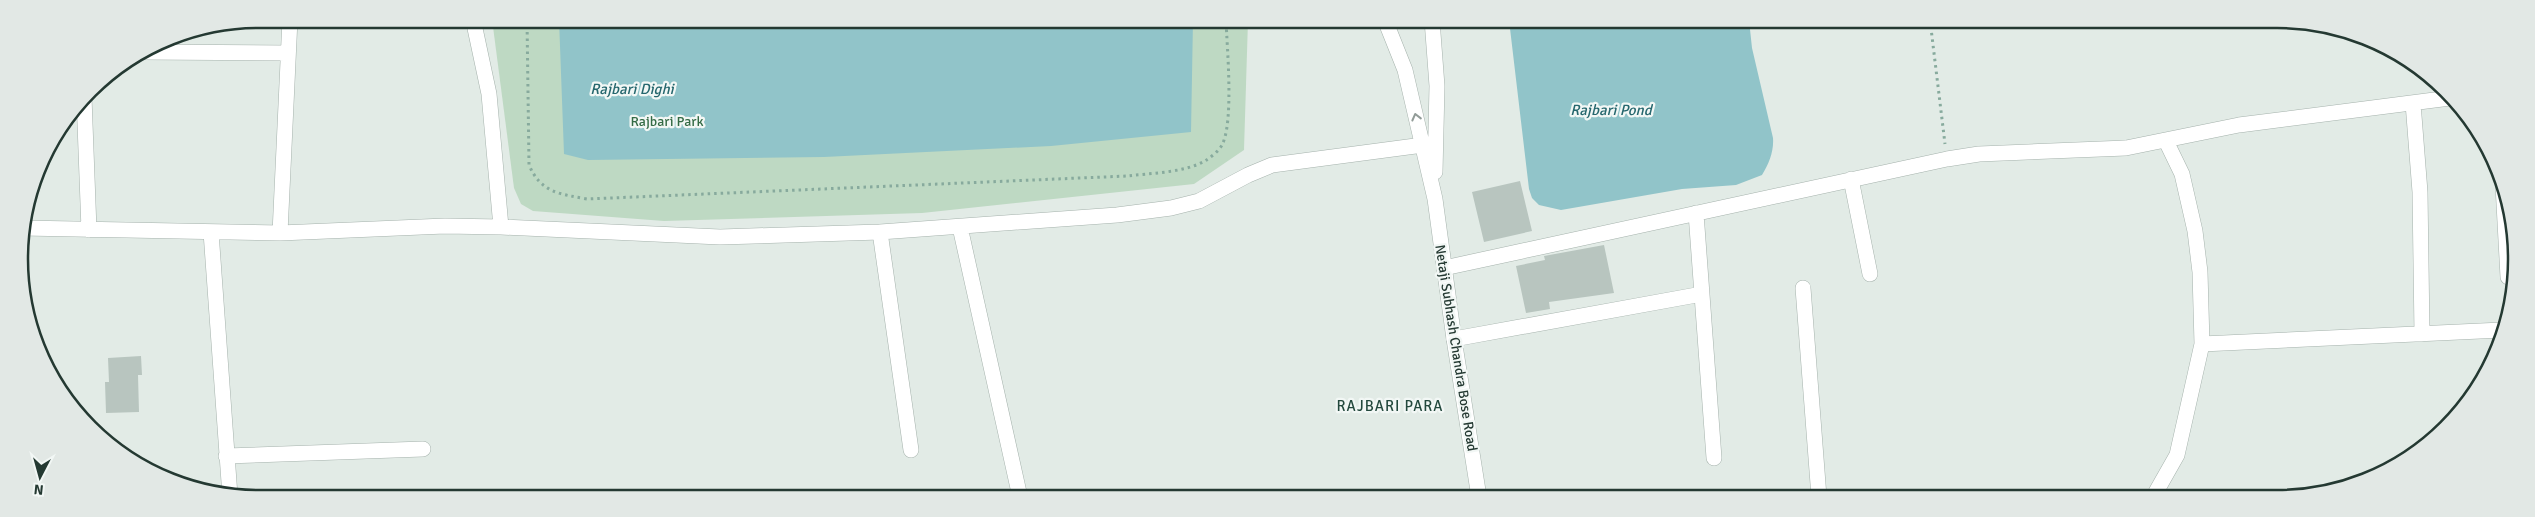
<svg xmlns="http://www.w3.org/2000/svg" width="2535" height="517" font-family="Signika,sans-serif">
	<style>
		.green { fill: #bed9c3 }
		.water { fill: #91c4c9 }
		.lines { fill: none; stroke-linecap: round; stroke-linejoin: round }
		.stream { stroke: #91c4c9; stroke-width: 5.5 }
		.building { fill: #b8c5bf }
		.minor-casing { stroke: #a5b2ac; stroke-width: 16 }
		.tertiary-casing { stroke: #a5b2ac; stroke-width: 16 }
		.path { stroke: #87aa9d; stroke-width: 3; stroke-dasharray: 2.5 4; stroke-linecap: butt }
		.minor { stroke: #fff; stroke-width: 15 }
		.tertiary { stroke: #fff; stroke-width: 15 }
		.oneway { stroke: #929c98 }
		.labels { text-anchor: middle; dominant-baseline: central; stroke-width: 4.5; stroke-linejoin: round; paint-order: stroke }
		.park-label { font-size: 14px; fill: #346b45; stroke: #f2f7f5 }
		.street-label { font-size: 14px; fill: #243932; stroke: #f2f7f5 }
		.water-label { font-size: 15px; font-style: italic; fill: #26676e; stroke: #f2f7f5 }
		.neighbourhood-label { font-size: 15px; letter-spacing: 1px; fill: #23493d; stroke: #f2f7f5 }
		.rim { fill: none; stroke: #243932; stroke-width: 2.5 }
	</style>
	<rect width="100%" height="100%" fill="#e2ebe6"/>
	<path class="green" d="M492,19l756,1 -4,130 -50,34 -272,29 -258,8 -131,-10 -12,-7 -7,-16z"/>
	<path class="water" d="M559,19l634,1 -2,112 -140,14 -227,11 -236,3 -24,-6z
		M1509,20h240l3,28 21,90c1,13 -4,26 -11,37l-26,10 -54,4 -121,21 -22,-5 -7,-7 -3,-9z"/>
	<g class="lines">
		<path class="stream" d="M2287,498l10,-1"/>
	</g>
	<path class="building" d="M1520,181l12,50 -48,11 -12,-50z
		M1604,245l10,48 -65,9 1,7 -24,4 -10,-47 29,-6 -1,-4z
		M141,356l1,19h-4l1,37 -33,1 -1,-31h4l-1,-24z"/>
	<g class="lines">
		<g class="minor-casing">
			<path id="minor" d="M473,19l16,75 12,133
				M144,52l144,1
				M84,97l5,133
				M2413,103l7,89 2,142
				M1851,179l19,95
				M2503,185l5,92
				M1696,213l18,245
				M960,227l60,270
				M23,228l257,5 165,-7 56,1 219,10 160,-5 237,-17 54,-7 28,-7 49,-26 24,-10 151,-20
				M211,232l19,264
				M880,232l31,218
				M280,233l10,-214
				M1444,268l503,-109 32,-5 147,-6 113,-23 211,-27
				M1803,288l16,209
				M1454,339l248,-45
				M2202,344l300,-14
				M226,456l197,-7
				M2156,498v-6l21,-37 25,-111 -2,-72 -5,-41 -13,-57 -16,-33"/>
		</g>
		<g class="tertiary-casing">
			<path id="tertiary" d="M1385,20l20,50 30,129 19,140 25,158
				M1432,20l5,66 -2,86"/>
		</g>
		<path class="path" d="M527,19l2,146c12,28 31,29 58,34l540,-23c24,-3 56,-3 78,-15 6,-4 14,-10 17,-16 12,-23 5,-97 4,-125
			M1930,20l15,124"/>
		<use href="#minor" class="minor"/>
		<use href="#tertiary" class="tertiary"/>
	</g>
	<defs><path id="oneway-chevron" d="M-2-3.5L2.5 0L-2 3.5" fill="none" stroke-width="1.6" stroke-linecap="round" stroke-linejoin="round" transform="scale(1.25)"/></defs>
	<use class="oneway" href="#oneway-chevron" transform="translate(1416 117) rotate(-104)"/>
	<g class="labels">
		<g class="park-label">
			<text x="667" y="121">Rajbari Park</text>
		</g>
		<g class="street-label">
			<text transform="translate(1456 348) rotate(81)">Netaji Subhash Chandra Bose Road</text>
		</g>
		<g class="water-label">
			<text x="632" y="89">Rajbari Dighi</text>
			<text x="1611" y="110">Rajbari Pond</text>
		</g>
		<g class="neighbourhood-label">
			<text x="1390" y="406">RAJBARI PARA</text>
		</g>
	</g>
	<path d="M0 0H2535V517H0ZM259 28H2277A231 231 0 0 1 2508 259V259A231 231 0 0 1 2277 490H259A231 231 0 0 1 28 259V259A231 231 0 0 1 259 28Z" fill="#e2e8e5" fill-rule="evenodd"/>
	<path class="rim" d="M259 28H2277A231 231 0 0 1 2508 259V259A231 231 0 0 1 2277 490H259A231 231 0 0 1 28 259V259A231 231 0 0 1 259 28Z"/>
	<g transform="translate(40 477) rotate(186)" stroke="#f2f7f5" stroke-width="4" paint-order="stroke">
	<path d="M0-4L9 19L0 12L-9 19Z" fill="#243932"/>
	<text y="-8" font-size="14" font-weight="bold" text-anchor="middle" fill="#243932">N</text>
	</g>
</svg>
